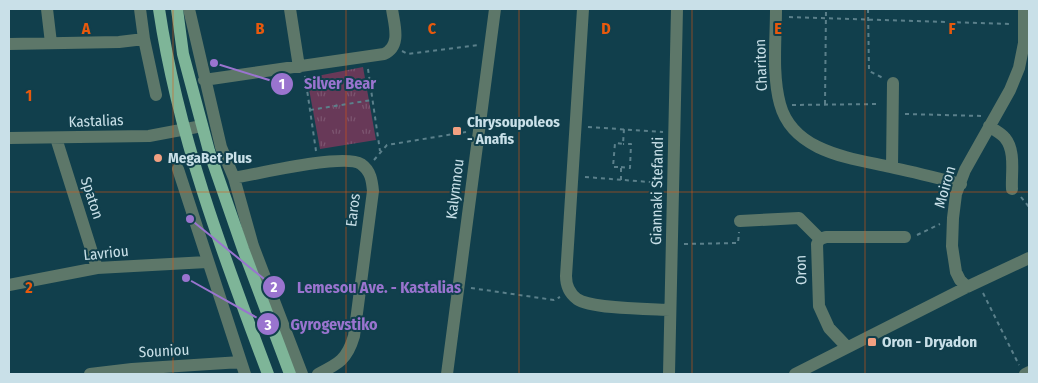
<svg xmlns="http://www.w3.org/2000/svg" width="1038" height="383" font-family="'Fira Sans Condensed',sans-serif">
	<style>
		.park { fill: url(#park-tufts) }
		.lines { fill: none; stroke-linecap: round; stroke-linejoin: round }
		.path { stroke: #5b808b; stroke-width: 2; stroke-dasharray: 4 4; stroke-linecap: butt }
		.minor { stroke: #5d7769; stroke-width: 12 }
		.major { stroke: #7eb598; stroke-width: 12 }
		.grid { fill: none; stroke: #e8590c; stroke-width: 1; stroke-opacity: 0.55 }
		.poi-dot { fill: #f2a081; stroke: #113f4c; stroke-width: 2 }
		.labels { text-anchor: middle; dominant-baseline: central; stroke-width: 4; stroke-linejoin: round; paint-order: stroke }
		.street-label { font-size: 15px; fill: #c9e0e8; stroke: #113f4c }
		.poi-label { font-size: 15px; font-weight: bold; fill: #c9e0e8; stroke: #113f4c; text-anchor: start }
		.grid-label { font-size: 16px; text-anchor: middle; font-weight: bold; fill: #e8590c; stroke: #113f4c; stroke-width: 4; stroke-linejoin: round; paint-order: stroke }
		.leader { fill: none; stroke: #9a74cf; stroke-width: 2 }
		.callout-dot { fill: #9a74cf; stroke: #113f4c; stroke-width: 2 }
		.mark-label { font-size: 15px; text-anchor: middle; font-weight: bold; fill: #fff }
		.callout-label { font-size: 16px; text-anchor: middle; font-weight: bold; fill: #9a74cf; stroke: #113f4c; stroke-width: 4; stroke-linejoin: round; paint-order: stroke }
	</style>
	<defs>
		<pattern id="park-tufts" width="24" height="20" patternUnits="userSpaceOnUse" patternTransform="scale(1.25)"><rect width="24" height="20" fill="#683958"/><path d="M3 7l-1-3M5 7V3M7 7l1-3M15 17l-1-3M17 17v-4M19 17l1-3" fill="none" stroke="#7c5570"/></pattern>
	</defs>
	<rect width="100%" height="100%" fill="#113f4c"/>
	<path class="park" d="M363,67l13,73 -56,9 -13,-71z"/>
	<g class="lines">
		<path class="path" d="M868,9l1,62 14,7
			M789,17l222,7
			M402,51l6,3 71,-9
			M368,69l12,82
			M305,76l11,75
			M825,104l1,-95
			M792,105l88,-1
			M310,110l62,-10
			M905,114l77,2
			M588,127l75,5
			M374,160l13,-15 79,-13
			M621,167l9,1 1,-24h-8
			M585,177l77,6
			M621,180v-13h-8l2,-24 8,1 1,-15
			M1021,197l8,10
			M917,235l23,-11
			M684,244l54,-1 1,-11
			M471,288l83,12 6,-3
			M983,293l36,72"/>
		<path class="minor" d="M47,9l4,34
			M140,9l4,30 12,56
			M189,9l32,138 13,31 19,68 49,128
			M290,9l9,58
			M583,9l-17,267c0,9 3,17 11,23 14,10 73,10 93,11
			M776,9c0,30 -4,66 4,95 13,48 70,54 110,63 24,5 47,11 71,17
			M9,44l110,-2 25,-3
			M204,80l180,-26c18,-8 10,-30 8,-45
			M989,126c5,4 12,7 16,12 11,13 6,36 7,51
			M9,138l140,-2 53,-10
			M56,138l41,130
			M892,167l1,-84
			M178,169l67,205
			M234,178c23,-4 110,-25 127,-14 10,7 11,17 12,27l-19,145c-7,24 -16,28 -36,38
			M740,221l59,-3 21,21
			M9,285l88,-17 110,-6
			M967,287l-7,-7 -4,-8 -4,-26 1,-28 3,-24 9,-24 45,-80 9,-22 5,-25v-34
			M847,347l-18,-19 -10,-22 -2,-62 3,-5 6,-2h79
			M90,374l42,-5 109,-7
			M447,374l48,-365
			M669,374l8,-365
			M795,374l172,-87 62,-29
			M1025,374l4,-2"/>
		<path class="major" d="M159,9c19,127 64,246 109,365
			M177,9l6,45 26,97 34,98 47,125"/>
	</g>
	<path class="grid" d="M173,9v365M346,9v365M519,9v365M692,9v365M865,9v365M9,192h1020"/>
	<g class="poi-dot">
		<rect x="452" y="126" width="10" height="10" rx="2.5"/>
		<circle cx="158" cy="158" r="5"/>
		<rect x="867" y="337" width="10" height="10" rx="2.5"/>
	</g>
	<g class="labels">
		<g class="street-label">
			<text transform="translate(761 65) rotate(-92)">Chariton</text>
			<text transform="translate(96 121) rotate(-2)">Kastalias</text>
			<text transform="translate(945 187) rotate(-74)">Moiron</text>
			<text transform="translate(455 189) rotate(-83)">Kalymnou</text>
			<text transform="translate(657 191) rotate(-89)">Giannaki Stefandi</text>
			<text transform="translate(92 198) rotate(72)">Spaton</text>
			<text transform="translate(353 210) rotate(-83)">Earos</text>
			<text transform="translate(106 253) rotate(-6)">Lavriou</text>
			<text transform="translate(801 270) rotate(-92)">Oron</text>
			<text transform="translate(164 351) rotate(-3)">Souniou</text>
		</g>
		<g class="poi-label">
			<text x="467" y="122">Chrysoupoleos<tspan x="467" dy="17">- Anafis</tspan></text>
			<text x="168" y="158">MegaBet Plus</text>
			<text x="882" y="342">Oron - Dryadon</text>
		</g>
	</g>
	<g class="grid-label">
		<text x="86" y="34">A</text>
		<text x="260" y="34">B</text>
		<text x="432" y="34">C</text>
		<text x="606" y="34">D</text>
		<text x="778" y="34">E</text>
		<text x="952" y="34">F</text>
		<text x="29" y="101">1</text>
		<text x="29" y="293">2</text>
	</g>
	<path class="leader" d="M214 63L282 84M190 219L274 287M186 278L268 324"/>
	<g class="callout-dot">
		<circle cx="214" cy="63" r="5"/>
		<circle cx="190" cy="219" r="5"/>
		<circle cx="186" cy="278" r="5"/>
		<circle cx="282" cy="84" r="12"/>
		<circle cx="274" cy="287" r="12"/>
		<circle cx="268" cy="324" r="12"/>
	</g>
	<g class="mark-label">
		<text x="282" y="89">1</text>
		<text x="274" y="292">2</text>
		<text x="268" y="330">3</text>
	</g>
	<g class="callout-label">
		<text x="340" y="89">Silver Bear</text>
		<text x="379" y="293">Lemesou Ave. - Kastalias</text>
		<text x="334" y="330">Gyrogevstiko</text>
	</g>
	<rect width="1038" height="383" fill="none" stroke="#c9e0e8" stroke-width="20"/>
</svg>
